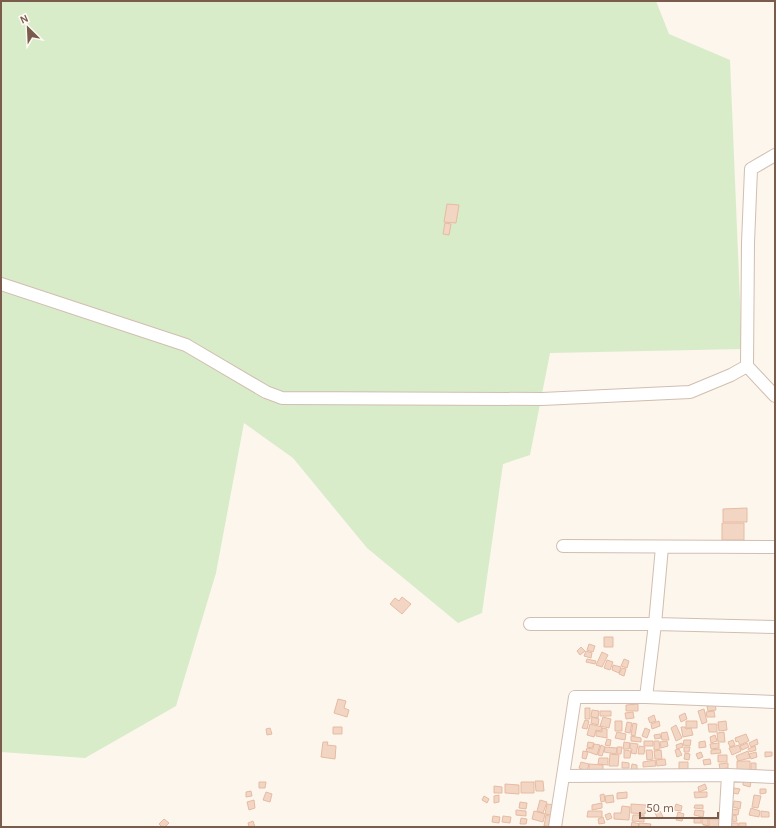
<svg xmlns="http://www.w3.org/2000/svg" width="776" height="828" font-family="Karla,sans-serif">
	<style>
		.green { fill: #d8ecc9 }
		.building { fill: #f3d5c3; stroke: #e6bba3 }
		.lines { fill: none; stroke-linecap: round; stroke-linejoin: round }
		.street-casing { stroke: #d1beb0; stroke-width: 14 }
		.street { stroke: #fff; stroke-width: 12 }
	</style>
	<rect width="100%" height="100%" fill="#fdf6ec"/>
	<path class="green" d="M1,1h655l13,33 61,26 12,289 -192,4 -20,102 -27,9 -21,149 -24,10 -91,-75 -74,-90 -49,-35 -28,150 -40,133 -91,52 -84,-6z"/>
	<path class="building" d="M447,204l12,1 -3,18 -12,-1z
		M445,223l6,1 -2,11 -6,-1z
		M747,508v14h-24v-13z
		M722,523h22v17h-22z
		M402,597l9,7 -9,10 -12,-10 5,-6 4,3z
		M604,637h9v10h-9z
		M589,644l6,2 -2,6 -6,-2z
		M581,647l4,4 -5,4 -3,-4z
		M586,651l6,2 -1,5 -7,-2z
		M602,652l6,3 -6,12 -6,-2z
		M587,659l9,2 -1,3 -9,-2z
		M624,659l5,2 -2,7 -6,-2z
		M607,660l6,2 -3,8 -6,-2z
		M613,665l8,2 -2,6 -7,-3z
		M622,668l4,1 -2,7 -5,-2z
		M338,699l8,2 -2,7 5,2 -2,7 -13,-4z
		M638,704v7h-12v-6z
		M715,704l1,6 -8,1 -1,-5z
		M585,708h5v11h-5z
		M704,709l3,13 -5,2 -4,-13z
		M592,710l7,1 -1,7 -7,-1z
		M600,711h11v5h-11z
		M714,711l1,6h-8l-1,-5z
		M633,712l1,6 -8,1 -1,-6z
		M685,713l2,6 -6,3 -2,-6z
		M654,715l2,6 -6,2 -2,-5z
		M592,717l7,2 -1,6 -7,-2z
		M603,717l8,2 -2,9 -9,-2z
		M585,720l4,1 -2,8 -5,-1z
		M615,721h7v10h-7z
		M659,721l1,5 -8,3 -1,-5z
		M686,721h11v7h-11z
		M726,721l1,9 -8,1 -1,-9z
		M627,722l5,1 -2,10 -5,-1z
		M633,723l4,1 -2,12 -4,-1z
		M590,724l12,3 -1,4 -5,-1 -2,7 -7,-2z
		M708,724h9v8h-8z
		M676,725l6,13 -6,3 -5,-13z
		M333,727h9v7h-9z
		M681,727h4l1,2 5,-1 2,7 -10,2z
		M270,728l2,6 -5,1 -1,-6z
		M602,728l5,1v9l-11,-2v-5l6,1z
		M645,728l5,2 -3,8 -5,-2z
		M617,732l9,2 -1,6 -10,-2z
		M667,732l2,8h-7l-1,-7z
		M724,732l1,10h-7l-1,-9z
		M660,734l1,4 -6,1 -1,-4z
		M746,734l3,7 -9,4 -2,-4 -2,1 -1,-4z
		M715,735l2,6 -6,2 -1,-6z
		M631,736l10,2v4l-10,-1z
		M607,739l4,1 -1,6 -5,-1z
		M757,739l1,5 -7,3 -2,-4z
		M684,740h7l-1,6 -7,-1z
		M733,740l2,5 -5,2 -2,-5z
		M644,741h9v5h-9z
		M654,741h5l1,8 -6,1z
		M667,741l1,5 -7,2 -1,-6z
		M705,741l1,6 -7,1v-6z
		M323,742h5l-1,3 9,1 -1,13 -14,-2z
		M588,742l6,1 -2,5 -5,-1z
		M624,742l6,1 -1,6h-6z
		M630,743l8,1 -2,10 -5,-1 1,-4h-2z
		M682,743l1,4 -6,2 -1,-4z
		M719,743v5l-8,1 -1,-5z
		M747,743l2,4 -7,3 -2,-4z
		M594,744l6,1 -3,10 -11,-4 1,-3 6,1z
		M601,745l4,2 -3,9 -4,-1z
		M739,745l2,6 -9,4 -3,-7z
		M639,746l6,1 -1,7h-6z
		M755,746l1,4 -6,2 -2,-3z
		M605,747l12,1 -1,6 -12,-2z
		M617,747h5l-1,7h-4z
		M684,747h6l-1,5h-5z
		M679,749l3,6 -5,2 -2,-7z
		M720,749l1,4 -10,1v-4z
		M624,750l7,1 -1,7h-6z
		M646,750h6l1,9 -6,1z
		M661,750l1,9h-7l-1,-8z
		M583,751l5,1 -2,7 -4,-1z
		M748,751l2,7 -12,3 -2,-5z
		M701,752l2,5 -5,2 -2,-5z
		M756,752l1,5 -6,2 -2,-5z
		M765,752h7v4l-7,1z
		M685,753l5,1 -1,6 -5,-1z
		M610,754l9,1 -1,11h-9z
		M718,755h9v7h-9z
		M599,758h9v7l-10,-1z
		M665,759l1,6 -9,1 -1,-6z
		M710,759l1,5 -7,1 -1,-5z
		M655,760l1,6 -13,1v-5z
		M737,761h13v10l-13,-1z
		M581,762l8,2 -2,7 -8,-3z
		M622,762l7,1v5h-7z
		M679,762h9v7h-9z
		M728,763v5l-8,1 -1,-5z
		M751,763h5v9l-5,-1z
		M589,764l14,1v7h-14z
		M632,764l5,1v5h-6z
		M535,781h8l1,10h-8z
		M743,781l8,1 -1,5 -7,-2z
		M259,782h7l-1,6h-6z
		M521,782h13v11h-13z
		M505,784l14,1v9l-14,-1z
		M705,784l2,5 -8,3 -1,-5z
		M494,786l8,1v6h-8z
		M734,788l6,1 -2,5 -5,-1z
		M760,789h6v4l-6,1z
		M251,791l1,5 -6,1v-5z
		M266,792l6,2 -2,8 -7,-2z
		M627,792v6l-10,1v-6z
		M694,792h13v5l-12,1z
		M604,794l1,7 -4,1 -1,-7z
		M499,795v7l-5,1v-7z
		M613,795l1,7 -8,1 -1,-7z
		M754,795l7,1 -3,12 -6,-1z
		M484,796l5,3 -2,4 -5,-3z
		M254,800l1,8 -6,2 -2,-8z
		M540,800l7,2 -4,11 -6,-2z
		M734,801l7,1 -1,7 -7,-2z
		M520,802l7,1 -1,6 -7,-1z
		M602,803v5l-10,2v-5z
		M547,804l8,1 -2,10 -8,-1z
		M631,804l15,1 -1,9 -14,-1z
		M676,804l6,2 -1,5 -7,-1z
		M695,805h8v4l-9,-1z
		M622,806l8,1 -1,13 -15,-1v-6h7z
		M751,808l9,3 -1,6 -10,-2z
		M732,809l7,1 -1,5 -7,-1z
		M516,810l10,1v5l-10,-1z
		M695,810l9,1 -1,6 -9,-2z
		M534,811l11,3 -2,8 -11,-3z
		M588,811h14v6h-15z
		M660,811l3,6 -5,2 -3,-6z
		M761,811l8,1v5h-8z
		M678,812l6,2 -2,7 -6,-1z
		M610,813l2,5 -5,2 -2,-5z
		M546,815l7,2 -2,10 -7,-1z
		M633,815h11v7l-12,-1z
		M736,815l1,6 -4,1 -1,-6z
		M493,816l7,1 -1,6 -7,-1z
		M503,816l8,1 -1,6 -8,-1z
		M603,817l2,6 -6,1 -1,-5z
		M701,817v6h-7v-5z
		M521,818l6,1 -1,5h-6z
		M702,818l6,1v7l-6,-2z
		M164,819l5,4 -4,4h-3l-3,-3z
		M709,819h10v8h-16v-1h6z
		M253,821l2,6h-6l-1,-4z
		M632,822l7,2 -1,3h-7z
		M639,823l12,1 -1,3h-11z
		M732,823h6v4h-7z
		M739,823h7v4h-7z"/>
	<g class="lines">
		<g class="street-casing">
			<path id="street" d="M775,155l-24,14 -3,74 -1,123 28,30
				M1,284l185,61 80,47 16,6 260,1 148,-7 41,-17 16,-9
				M563,546l212,1
				M662,547l-7,77 -9,73 129,5
				M530,624h125l120,3
				M728,775l47,2
				M563,776l12,-79h71
				M555,827l8,-51 165,-1 -3,52"/>
		</g>
		<use href="#street" class="street"/>
	</g>
	<rect width="776" height="828" fill="none" stroke="#7a5c4d" stroke-width="4"/>
	<g transform="translate(28 28) rotate(336)" stroke="#fffaf3" stroke-width="3" paint-order="stroke">
	<path d="M0-3L7 15L0 10L-7 15Z" fill="#7a5c4d"/>
	<text y="-6" font-size="11" font-weight="bold" text-anchor="middle" fill="#7a5c4d">N</text>
	</g>
	<path d="M640 812v6h78v-6" fill="none" stroke="#7a5c4d" stroke-width="2"/>
	<text x="646" y="812" font-size="12" fill="#7a5c4d" stroke="#fffaf3" stroke-width="3" paint-order="stroke">50 m</text>
</svg>
